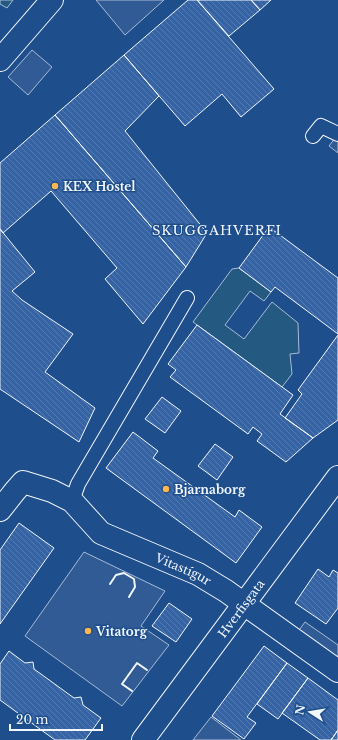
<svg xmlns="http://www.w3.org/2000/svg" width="338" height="740" font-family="'Libre Baskerville',serif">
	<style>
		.grass { fill: #245a82; stroke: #a8bbd7 }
		.parking { fill: #305b95; stroke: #a8bbd7 }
		.building { fill: url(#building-back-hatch); stroke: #f2f6ff }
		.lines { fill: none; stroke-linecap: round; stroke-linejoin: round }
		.lane-casing { stroke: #f2f6ff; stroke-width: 16 }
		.street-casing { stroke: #f2f6ff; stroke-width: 24 }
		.secondary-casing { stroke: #f2f6ff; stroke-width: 24 }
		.lane { stroke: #1f4e8c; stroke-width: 14 }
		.street { stroke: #1f4e8c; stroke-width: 22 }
		.secondary { stroke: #1f4e8c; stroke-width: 22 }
		.wall { stroke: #f2f6ff; stroke-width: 2 }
		.poi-dot { fill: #ffb74d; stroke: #1f4e8c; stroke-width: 1.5 }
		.labels { text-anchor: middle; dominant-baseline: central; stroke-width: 3; stroke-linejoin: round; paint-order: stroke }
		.poi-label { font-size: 12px; font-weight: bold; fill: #f2f6ff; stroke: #1f4e8c; text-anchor: start }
		.street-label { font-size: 12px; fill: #f2f6ff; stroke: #1f4e8c }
		.neighbourhood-label { font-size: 13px; letter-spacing: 1px; fill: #f2f6ff; stroke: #1f4e8c }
	</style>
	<defs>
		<pattern id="building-back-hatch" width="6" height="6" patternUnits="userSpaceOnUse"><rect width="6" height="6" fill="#3563a3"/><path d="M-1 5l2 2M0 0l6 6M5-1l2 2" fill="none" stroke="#537ab1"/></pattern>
	</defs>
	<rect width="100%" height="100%" fill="#1f4e8c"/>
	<path class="grass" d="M0,0h13l-6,8 -7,-4z
		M239,268l32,24 -7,9 -14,-10 -25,34 19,14 28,-37 26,21 1,30 -9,1 2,20 -10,13 -89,-65 39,-53z"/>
	<path class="parking" d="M96,0h68l-39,35z
		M32,50l20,17 -24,28 -20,-18z
		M338,134v19l-9,-7z
		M84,552l81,39 -24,35 28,19 -47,61 -97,-70z
		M305,622l33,23v13l-39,-28z
		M211,717l30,23h-48z"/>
	<path class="building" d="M188,0h9l77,89 -33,28 -19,-23 -37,32 -61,-71z
		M200,0h51l9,10 -31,26 -31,-35z
		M251,0h20l-11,10z
		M124,55l35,41 -34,35 82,102 -21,34 -131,-152z
		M55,115l131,152 -43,57 -38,-45 12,-11 -66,-77 -48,42 -3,-4v-66z
		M269,227l69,51v56l-63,-47 -4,5 -32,-24z
		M0,229l35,43 -23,19 10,9 51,34 -28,38 50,36 -16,34 -79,-53z
		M197,325l96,70 -13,19 33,24 -27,24 -29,-21 5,-7 -9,-7 -5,7 -78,-57 6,-7 -8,-6z
		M338,335v85l-25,18 -28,-20 17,-24 -4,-4z
		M162,397l19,14 -16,22 -20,-14z
		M133,432l25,19 -5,7 82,59 4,-7 23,17 -26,36 -130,-95z
		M215,444l18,13 -16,23 -19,-14z
		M19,523l35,25 -54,76v-74z
		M318,569l11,8 4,-7 5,3v35l-12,16 -31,-21z
		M169,603l23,16 -16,23 -24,-16z
		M264,646l23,17 -40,54 9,6 -12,16 -32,-23z
		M9,651l16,12 8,-1 1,7 40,29 7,-1 2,8 18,13 -16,22h-30l-55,-40v-36z
		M287,663l21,15 -30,41 -21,-15z
		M308,678l30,22v30l-7,10h-11l-38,-27z
		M338,730v10h-7z"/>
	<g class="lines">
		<g class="lane-casing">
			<path id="lane" d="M313,136l8,-10 17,8
				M72,501l6,-17 109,-186"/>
		</g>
		<g class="street-casing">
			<g id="street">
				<path id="s1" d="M0,510l15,-19 8,-9 29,9 20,10 29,32 97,41 28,17 112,80"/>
			</g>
		</g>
		<g class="secondary-casing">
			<g id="secondary">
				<path d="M0,60l52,-60"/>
				<path id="s2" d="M143,740l195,-263"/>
			</g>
		</g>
		<use href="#lane" class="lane"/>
		<use href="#street" class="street"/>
		<use href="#secondary" class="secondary"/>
		<path class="wall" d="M110,584l6,-9 8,-2 10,6 1,8 -6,10
			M132,691l-10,-7 15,-21 10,7"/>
	</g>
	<g class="poi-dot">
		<circle cx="55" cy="186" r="4"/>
		<circle cx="166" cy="489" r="4"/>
		<circle cx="88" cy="631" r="4"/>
	</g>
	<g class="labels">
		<g class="poi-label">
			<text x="63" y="186">KEX Hostel</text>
			<text x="174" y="489">Bjarnaborg</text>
			<text x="96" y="631">Vitatorg</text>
		</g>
		<g class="street-label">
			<text stroke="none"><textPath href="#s1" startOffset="222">Vitastígur</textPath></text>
			<text stroke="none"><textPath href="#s2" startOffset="164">Hverfisgata</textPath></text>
		</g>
		<g class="neighbourhood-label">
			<text x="217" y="230">SKUGGAHVERFI</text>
		</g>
	</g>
	<g transform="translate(310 712) rotate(282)" stroke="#1f4e8c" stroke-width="3" paint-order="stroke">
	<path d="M0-3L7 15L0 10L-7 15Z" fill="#f2f6ff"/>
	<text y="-6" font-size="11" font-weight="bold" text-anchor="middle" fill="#f2f6ff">N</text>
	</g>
	<path d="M10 724v6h92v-6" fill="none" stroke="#f2f6ff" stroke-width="2"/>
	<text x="16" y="724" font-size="12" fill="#f2f6ff" stroke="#1f4e8c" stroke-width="3" paint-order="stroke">20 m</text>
</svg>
